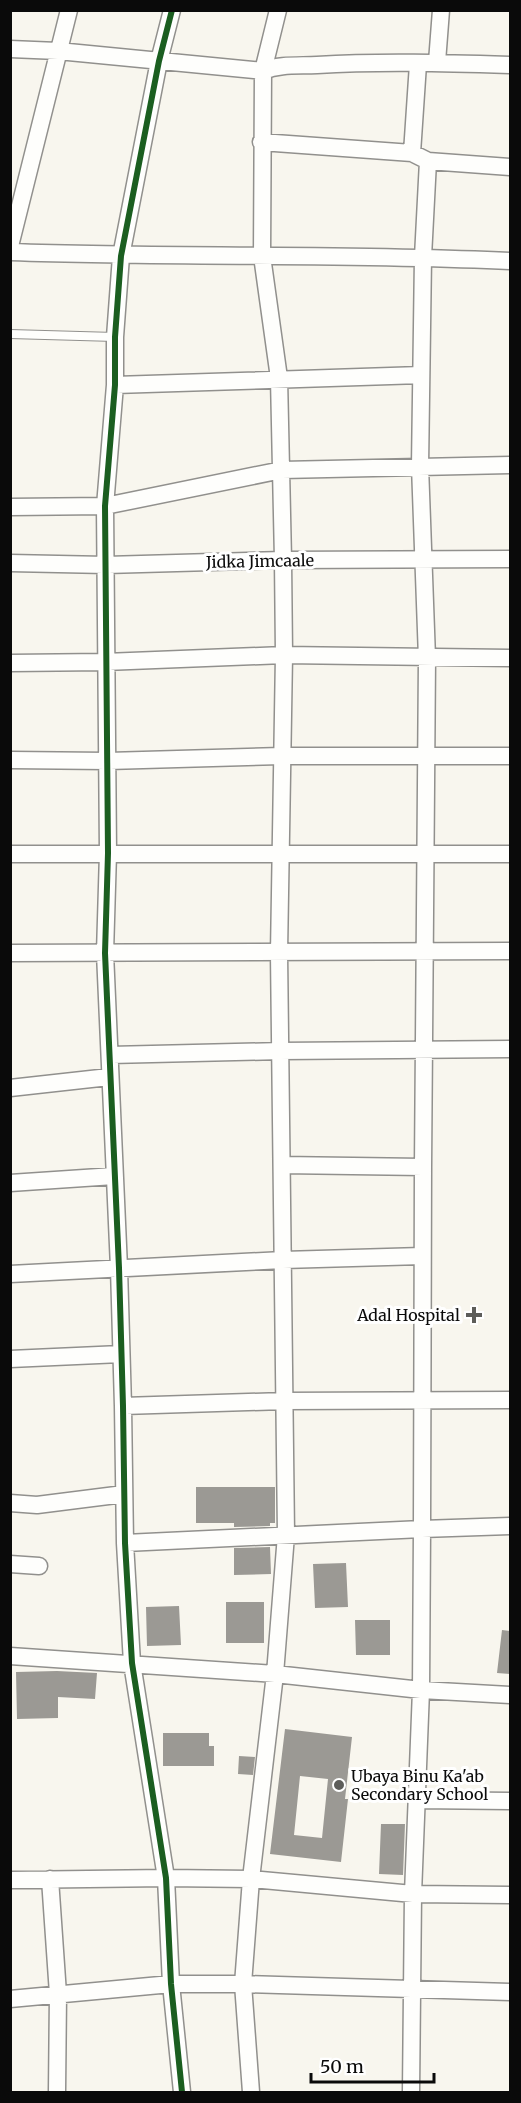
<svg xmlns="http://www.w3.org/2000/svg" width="521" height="2103" font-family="Merriweather,serif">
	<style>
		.building { fill: #9b9994; fill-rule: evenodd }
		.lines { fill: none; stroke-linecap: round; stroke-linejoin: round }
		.service-casing { stroke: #91908d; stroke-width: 10 }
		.minor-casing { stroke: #91908d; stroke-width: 19 }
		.service { stroke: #fefefc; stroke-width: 8 }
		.minor { stroke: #fefefc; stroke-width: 16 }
		.cycleway-casing { stroke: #fff; stroke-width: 10 }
		.cycleway { stroke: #1b5e20; stroke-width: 6 }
		.poi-dot { fill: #5d5d5a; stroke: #fff; stroke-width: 2 }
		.labels { text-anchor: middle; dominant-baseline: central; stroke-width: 6; stroke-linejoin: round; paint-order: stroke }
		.street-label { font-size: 16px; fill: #0a0a0a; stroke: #fff }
		.poi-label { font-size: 16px; fill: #0a0a0a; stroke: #fff; text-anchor: end }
	</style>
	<rect width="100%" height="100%" fill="#f8f6ee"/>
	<path class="building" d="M196,1487h79v36h-5v3l-36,1v-4h-38z
		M270,1547l1,27 -37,1v-27z
		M346,1563l2,44 -33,1 -2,-44z
		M226,1602h38v41h-38z
		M179,1606l2,39 -34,1 -1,-39z
		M355,1620h35v35h-34z
		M502,1630l8,1v43l-13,-1z
		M57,1671l40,2 -2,26 -37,-2v21l-41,1 -1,-47z
		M285,1729l67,8 -7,62h3l-7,63 -71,-8zM300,1776l28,3 -6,59 -28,-3z
		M163,1733h46v13h5v20h-51z
		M239,1756l16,1 -2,18 -15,-1z
		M381,1824h24l-2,51 -24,-1z"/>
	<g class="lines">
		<g class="service-casing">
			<path id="service" d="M10,334l105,3"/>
		</g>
		<g class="minor-casing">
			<path id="minor" d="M172,10l-13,51 -38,195 -6,81v48l-10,121 3,347 -3,100 14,315 4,138 2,137 7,120 34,215 5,106 11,108
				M10,49l48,2 205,20c17,-7 35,-5 54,-6 64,-4 129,-2 193,0
				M437,62l4,-52
				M261,142l151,11 16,8 82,6
				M412,153l6,-89
				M428,161l-5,96 -3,209 7,192 -4,509 -1,362 88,-3
				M10,246l59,-236
				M10,252c167,6 334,1 500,9
				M115,385l306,-10
				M10,507l95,-1 177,-36 228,-5
				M10,563l96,2 177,-5 227,-1
				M10,663l95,-1 179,-7 226,3
				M10,760l98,1 173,-5h229
				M10,854h500
				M10,953l500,-2
				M110,1055l171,-4 229,-2
				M10,1088l99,-11
				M282,1165l141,2
				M10,1183l104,-7
				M10,1274l273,-14 139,-4
				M10,1359l111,-5
				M123,1406l161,-5 226,-1
				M10,1503l27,2 87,-11
				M125,1543l297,-14 -1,161 -8,204 -2,198
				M10,1564l29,2
				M10,1656l265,18 146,16 89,5
				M417,1800l93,1
				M50,1879l8,115 -1,98
				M10,1880l156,-2 85,1 162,15 97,1
				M10,1999l161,-15h72l267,8
				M251,2092l-8,-108 8,-105 24,-205 11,-139 -7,-582 5,-298 -1,-95 -4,-182 -17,-122 1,-185 15,-61"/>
		</g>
		<use href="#service" class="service"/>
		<use href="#minor" class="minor"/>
		<g class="cycleway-casing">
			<path id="cycleway" d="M172,10l-13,51 -38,195 -6,81v48l-10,121 3,347 -3,100 14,315 4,138 2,137 7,120 34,215 5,106 11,108"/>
		</g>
		<use href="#cycleway" class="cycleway"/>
	</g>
	<g class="poi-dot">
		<path d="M471 1306h6v6h6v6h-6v6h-6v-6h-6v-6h6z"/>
		<circle cx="339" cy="1785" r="6"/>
	</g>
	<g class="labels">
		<g class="street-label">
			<text transform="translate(260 561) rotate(-1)">Jidka Jimcaale</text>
		</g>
		<g class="poi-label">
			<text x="460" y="1315">Adal Hospital</text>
			<text x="351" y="1776" text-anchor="start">Ubaya Binu Ka'ab<tspan x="351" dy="18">Secondary School</tspan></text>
		</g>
	</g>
	<rect width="521" height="2103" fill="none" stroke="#0a0a0a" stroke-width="24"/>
	<path d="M311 2073v9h123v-9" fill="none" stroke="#0a0a0a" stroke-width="3"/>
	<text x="320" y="2073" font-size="18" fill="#0a0a0a" stroke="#ffffff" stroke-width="4.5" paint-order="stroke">50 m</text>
</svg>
